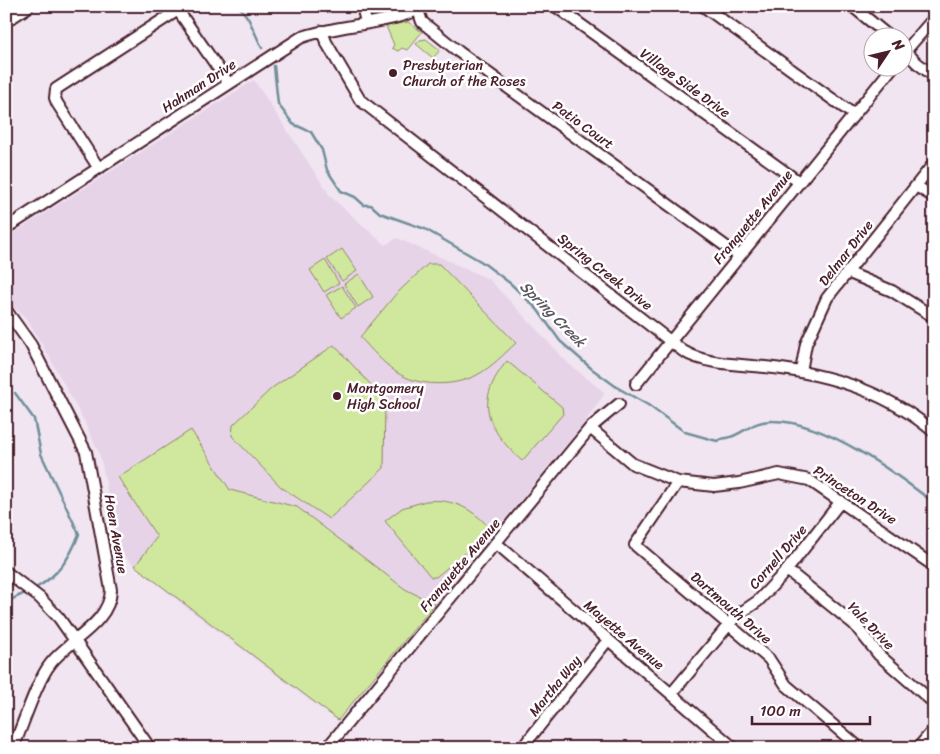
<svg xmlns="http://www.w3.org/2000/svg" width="940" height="754" font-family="Sriracha,sans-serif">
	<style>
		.built { fill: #e7d3e8 }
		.green { fill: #cfe89e; stroke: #8c8464 }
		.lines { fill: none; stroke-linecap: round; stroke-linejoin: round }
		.stream { stroke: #708f98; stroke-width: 2.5 }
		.minor-casing { stroke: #4a1f2b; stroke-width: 14 }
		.major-casing { stroke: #4a1f2b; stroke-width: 18 }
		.minor { stroke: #fff; stroke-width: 10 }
		.major { stroke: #fff; stroke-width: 14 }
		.poi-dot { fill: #4a1f2b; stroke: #fff; stroke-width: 2 }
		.labels { text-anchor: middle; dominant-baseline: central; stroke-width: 5; stroke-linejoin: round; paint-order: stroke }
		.poi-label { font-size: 14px; fill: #4a1f2b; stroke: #fff; text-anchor: start }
		.street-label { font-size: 14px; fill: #4a1f2b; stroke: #fff }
		.water-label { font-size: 15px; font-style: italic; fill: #5d5761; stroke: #fff }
	</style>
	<rect width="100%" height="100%" fill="#f1e5f2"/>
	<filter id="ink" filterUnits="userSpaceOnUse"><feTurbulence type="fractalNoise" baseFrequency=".02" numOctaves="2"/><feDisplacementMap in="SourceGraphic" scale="10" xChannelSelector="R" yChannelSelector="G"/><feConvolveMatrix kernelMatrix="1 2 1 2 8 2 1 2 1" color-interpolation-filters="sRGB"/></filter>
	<g filter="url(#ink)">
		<path class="built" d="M368,6h36l-34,7z
			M254,80l77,117 54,48 12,-7 92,41 79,84 37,30 -21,30 -185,225 -75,63 -142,-107 -67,-55 -9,-65 -6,-29 -16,-34 -37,-68 -21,-35 -20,-17v-63z"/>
		<path class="green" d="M408,22l14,10 -15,18 -5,-2 -4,3 -6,-3 2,-3 -8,-19z
			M426,39l14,11 -7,8 -17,-14 4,-4z
			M342,249l15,22 -15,10 -15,-22z
			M325,260l14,23 -15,9 -14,-22z
			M428,264h11l77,79c-12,11 -24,24 -39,32 -23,12 -59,12 -81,-3 -14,-10 -25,-23 -36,-35l36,-43z
			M359,274l14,23 -15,10 -14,-23z
			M342,286l14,22 -15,10 -15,-23z
			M334,345l51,55 -1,68 -55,51 -48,-32 -49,-51 1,-11 39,-37z
			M507,361l55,46 1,7 -41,47c-36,-33 -48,-60 -15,-100z
			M191,430l39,60 67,17 108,82 30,15 -97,116 -203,-154 22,-29 -39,-60z
			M426,501c28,-3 49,9 66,30l-56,46h-5l-46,-56 17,-13z"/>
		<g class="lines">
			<path class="stream" d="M239,6l9,12 14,30
				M274,66l4,38 15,20 18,8 11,18 5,20 14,21 14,6 9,8h7l9,8 45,16 57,33 29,22 26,25 23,32 32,28 26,19 30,17 37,27 32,9c4,-3 5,-2 10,-3 16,-3 25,-18 46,-17 52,0 121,51 161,82
				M15,393l19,26 7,35 38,80c-9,24 -21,42 -45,55
				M6,602l21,-10"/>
			<g class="minor-casing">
				<path id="minor" d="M175,6l54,78
					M362,6l4,16
					M555,6l244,176
					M703,6l150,108
					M852,6l39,32
					M418,10l4,12 37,30 280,204
					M322,31l4,11 34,58 323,251c23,14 55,13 82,16 60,6 122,24 169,65
					M902,48l15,15 17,13
					M902,55l32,-37
					M98,167l-41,-64 -2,-5 1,-9 122,-79
					M916,186l18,11
					M6,228l294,-190c35,-14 95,-13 124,-32
					M847,272l45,19 42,26
					M6,310l25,35 55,107 25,138c-1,33 -42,50 -60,73 -14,17 -28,62 -38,85
					M801,371l5,-27 21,-46 107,-135
					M636,384l256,-316
					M590,428l43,36 45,18 36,4 25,-3 40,-9 30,6 125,86
					M678,482l-43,63 134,114 17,26 74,63
					M496,543l238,205
					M787,570l67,54 25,31 55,48
					M6,572l34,26 19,20 91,130
					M672,693l64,-77 22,-15 29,-31 54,-69
					M327,748l263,-320 29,-24
					M522,748l86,-108
					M918,748l16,-19"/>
			</g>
			<g class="major-casing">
				<path id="major" d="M6,19l20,-13"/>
			</g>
			<use href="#minor" class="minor"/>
			<use href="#major" class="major"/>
		</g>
	</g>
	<g class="poi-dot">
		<circle cx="393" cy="73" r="5"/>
		<circle cx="337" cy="396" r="5"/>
	</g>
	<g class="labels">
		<g class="poi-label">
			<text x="403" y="65">Presbyterian<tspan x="403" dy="16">Church of the Roses</tspan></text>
			<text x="347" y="388">Montgomery<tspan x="347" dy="16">High School</tspan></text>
		</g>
		<g class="street-label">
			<text transform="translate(685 83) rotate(36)">Village Side Drive</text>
			<text transform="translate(199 86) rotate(-33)">Hahman Drive</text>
			<text transform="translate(583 125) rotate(36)">Patio Court</text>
			<text transform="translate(753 217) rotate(-51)">Franquette Avenue</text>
			<text transform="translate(846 253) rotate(-52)">Delmar Drive</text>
			<text transform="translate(605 272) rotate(38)">Spring Creek Drive</text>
			<text transform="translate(855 495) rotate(33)">Princeton Drive</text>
			<text transform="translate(116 534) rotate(80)">Hoen Avenue</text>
			<text transform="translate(778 557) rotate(-49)">Cornell Drive</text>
			<text transform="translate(460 565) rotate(-50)">Franquette Avenue</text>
			<text transform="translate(731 608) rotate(41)">Dartmouth Drive</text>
			<text transform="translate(871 626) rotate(46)">Yale Drive</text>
			<text transform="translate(624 635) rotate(40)">Mayette Avenue</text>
			<text transform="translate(555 686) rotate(-51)">Martha Way</text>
		</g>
		<g class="water-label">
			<text transform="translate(553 314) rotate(45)">Spring Creek</text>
		</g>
	</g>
	<rect width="940" height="754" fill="none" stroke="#fff" stroke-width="25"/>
	<rect x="12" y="12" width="915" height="729" fill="none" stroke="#4a1f2b" stroke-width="2" filter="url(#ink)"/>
	<g transform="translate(888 52) rotate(55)"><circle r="24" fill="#ffffff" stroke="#b7a5aa"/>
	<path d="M0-4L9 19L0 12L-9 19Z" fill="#4a1f2b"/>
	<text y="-8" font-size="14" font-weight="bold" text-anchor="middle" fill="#4a1f2b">N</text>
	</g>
	<path d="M752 716v8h118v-8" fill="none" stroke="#4a1f2b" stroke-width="2.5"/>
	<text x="760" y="716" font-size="15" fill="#4a1f2b" stroke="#ffffff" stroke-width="4" paint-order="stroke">100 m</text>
</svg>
